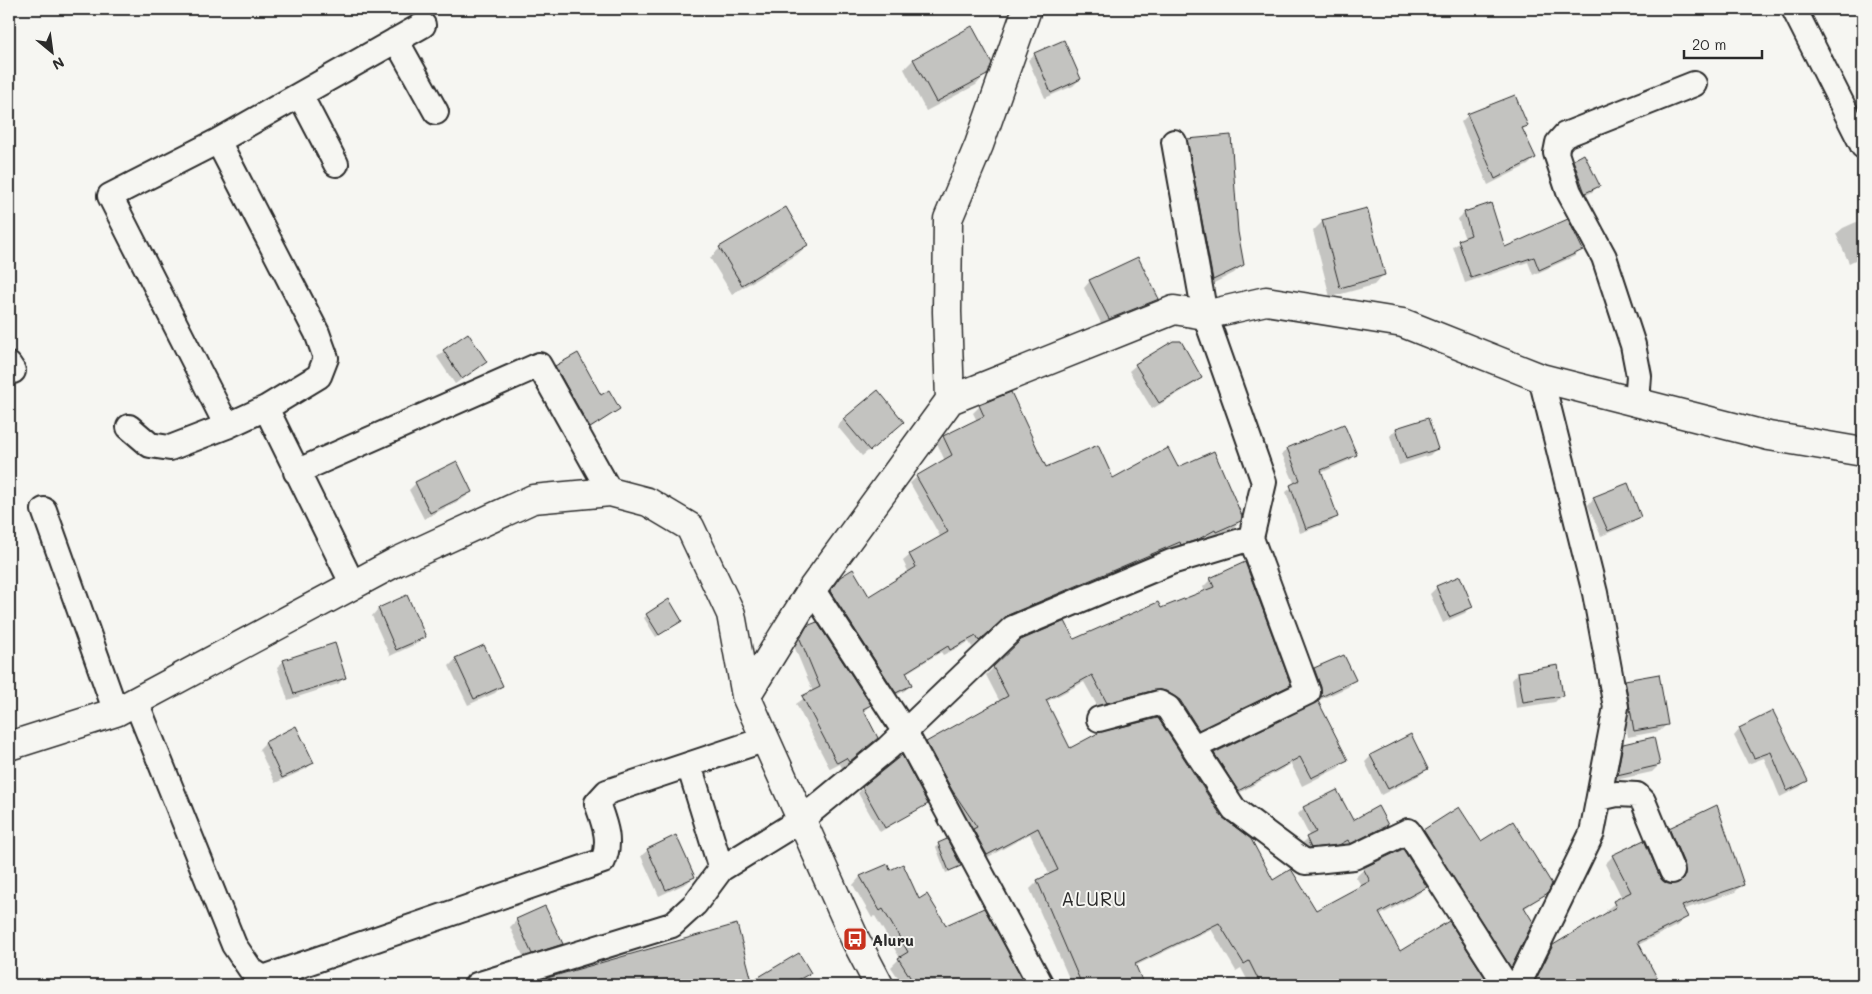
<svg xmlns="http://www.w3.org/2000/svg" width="1872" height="994" font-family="Mali,sans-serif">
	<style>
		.shadow { fill: #0003 }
		.building { fill: #c3c3c0; stroke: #2b2b2b }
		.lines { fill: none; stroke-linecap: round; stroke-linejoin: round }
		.minor-casing { stroke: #2b2b2b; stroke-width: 28 }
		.tertiary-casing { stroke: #2b2b2b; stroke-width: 31 }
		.minor { stroke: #f6f6f2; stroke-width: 24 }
		.tertiary { stroke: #f6f6f2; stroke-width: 28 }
		.labels { text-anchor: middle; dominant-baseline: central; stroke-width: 4; stroke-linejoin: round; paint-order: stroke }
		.poi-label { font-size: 16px; font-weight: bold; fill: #2b2b2b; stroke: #f6f6f2; text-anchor: start }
		.quarter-label { font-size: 19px; letter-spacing: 1px; fill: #2b2b2b; stroke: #f6f6f2 }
	</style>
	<rect width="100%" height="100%" fill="#f6f6f2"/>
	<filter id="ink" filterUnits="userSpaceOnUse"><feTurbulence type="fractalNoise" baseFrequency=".02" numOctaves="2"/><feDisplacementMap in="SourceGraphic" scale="10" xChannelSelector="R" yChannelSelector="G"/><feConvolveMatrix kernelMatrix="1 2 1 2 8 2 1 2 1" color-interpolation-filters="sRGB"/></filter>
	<g filter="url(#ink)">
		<path class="shadow" d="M1035,54l45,25 -7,7 -28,12 -17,-38z
			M913,60l73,14 -10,11 -50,26 -22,-42z
			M1468,115l59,10 -6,6 14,27 -7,7 -40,20 -27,-63z
			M1188,141l49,91 6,32 -9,9 -30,15 -25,-139z
			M1574,161l24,25 -6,6 -13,7 -12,-31z
			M1464,213l40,36 77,1 -6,6 -42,19 -5,-13 -63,21 -12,-36 12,-8 -7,-20z
			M1863,219v37l-14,7 -13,-29 7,-6z
			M1323,221l60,54 -9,10 -44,12 -17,-66z
			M807,245l-10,10 -65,39 -22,-36 10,-10z
			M1090,281l67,18 -6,7 -49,19 -18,-37z
			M444,351l41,11 -30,22 -18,-27z
			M1136,365l65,13 -7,6 -42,25 -23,-38z
			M556,367l63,42 -36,25 -34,-61z
			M980,406l65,63 68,11 65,-12 62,53 -7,7 -24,10 -1,-3 -19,11 -15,5 -1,-3 -173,74 -28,25 -3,-5 -26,13 -2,-3 -36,22 6,11 -7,6 -15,8 -65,-100 17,-21 28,20 40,-25 -6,-12 7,-6 31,-17 -31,-55 7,-6 28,-16 -8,-18 7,-6 33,-16 -4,-8z
			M844,419l59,3 -41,34 -25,-30z
			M1428,419l9,29 -7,7 -31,10 -9,-29 6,-7z
			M1287,449l68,6 -5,5 -29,13 15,44 -5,5 -31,11 -14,-41 9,-7 -13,-31z
			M416,483l55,9 -7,6 -40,21 -15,-29z
			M1594,498l46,18 -7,7 -32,13 -13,-31z
			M1211,579l78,106 -7,7 -91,44 -19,-28 -73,1 -15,-27 -38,20 24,48 152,67 50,65 44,30 46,-25 -6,-10 8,-8 38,-19 24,37 -8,7 -39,22 -3,44 14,25h-140l-9,-17 -5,3 -25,-42 -76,37 8,19h-71l-42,-96 8,-8 12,-5 -20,-42 -51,28 -60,-111 8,-8 73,-41 -14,-27 35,-34h52l132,-49 -2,-5z
			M1437,587l34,20 -6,6 -22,10 -13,-29z
			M406,597l18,39 -6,7 -28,13 -18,-40 6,-7z
			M647,615l31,8 -22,14 -12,-19z
			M808,627l62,78 -7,7 14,26 -35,30 -2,-4 -10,5 -34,-65 17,-12 -19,-46z
			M456,659l46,27 -7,7 -27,12 -19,-39z
			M284,661l61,16 -7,7 -50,16 -11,-33z
			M1315,670l39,10 -6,7 -31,14 29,59 -8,8 -36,18 -11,-22 -61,34 -24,-36 8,-8 100,-50 1,-10 -7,-18z
			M1518,673l44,22 -7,7 -39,6 -4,-28z
			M1626,681l41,43 -7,7 -32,6 -9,-49z
			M1772,713l34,67 -6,7 -20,10 -16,-39 -16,6 -14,-28 6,-7z
			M296,728l16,35 -6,6 -31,14 -16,-34 6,-6z
			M1624,745l35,20 -7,7 -41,9 6,-29z
			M1371,756l56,12 -7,7 -39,20 -16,-33z
			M863,788l63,15 -46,29 -22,-39z
			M1304,808l49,13 34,4 -6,5 -37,18 -2,-3 -10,5 -26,2 -5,-8 9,-7 -12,-23z
			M1670,829l73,55 -8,8 -53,18 4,7 -8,8 -40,20 21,40h-124l16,-37 56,-35 -1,-3 16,-12 -17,-34 8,-8 46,21 10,9 7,-1 1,-10 -15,-38z
			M1424,831l56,11 67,50 -23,17 8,13 -22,45 -8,8 -86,-136z
			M939,844l21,22 -3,2 -11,5 -10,-26z
			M648,850l45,27 -6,6 -28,13 -18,-40z
			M887,866l58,61 38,-18 41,76h-121l-12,-18 9,-9 -25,-42 -3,2 -19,-33 7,-8z
			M517,920l44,24 -6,6 -30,10 -15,-33z
			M1449,923l39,62h-67l-19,-31z
			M1548,951l-16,34h-2l15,-31z
			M809,973l-15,12h-245l10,-9 192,7z"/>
		<path class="building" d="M972,26l20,37 -5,12 -51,27 -23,-43z
			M1064,40l17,39 -30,14 -17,-40z
			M1515,95l13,31 -6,2 14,30 -41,21 -28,-65z
			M1231,135l7,97 6,33 -31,15 -26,-141z
			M1584,154l16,32 -15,7 -12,-33z
			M1491,203l14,44 63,-28 15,31 -44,20 -5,-13 -63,21 -13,-38 13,-5 -7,-23z
			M786,207l22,38 -66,40 -23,-38z
			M1367,208l18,67 -45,13 -18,-68z
			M1138,257l21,42 -50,20 -20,-39z
			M468,333l19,29 -25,17 -19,-29z
			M1173,341h8l21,37 -43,25 -24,-39z
			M578,353l23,42 8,-5 11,19 -30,19 -35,-62z
			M878,390l26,32 -34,29 -27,-32z
			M1011,392l35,75 52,-22 15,33 55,-30 10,19 36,-16 28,65 -1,5 -25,11 -1,-2 -18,10 -16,5 -1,-3 -172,73 -29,26 -3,-5 -26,14 -2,-4 -42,26 6,13 -16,8 -66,-102 10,-14 13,-8 16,27 47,-29 -7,-13 39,-22 -32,-56 36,-21 -9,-19 41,-20 -5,-11z
			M1428,418l10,31 -32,10 -10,-31z
			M1344,424l13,31 -36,15 17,47 -32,12 -16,-44 10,-5 -13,-32z
			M457,461l15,31 -42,21 -15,-31z
			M1628,483l13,34 -33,14 -15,-34z
			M1245,562l46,123 -92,45 -19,-30 -14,-9 -11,-1 -48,13 -15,-28 -46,25 24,48 30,-16 58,-14 64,99 29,22 22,41 18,-11 25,41 54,-29 -7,-13 40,-19 24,38 -48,26 21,38 49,-30 41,64h-229l-12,-24 -5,3 -25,-41 -84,41 9,21h-62l-45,-105 21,-10 -20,-42 -51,27 -14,-26 4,-2 -25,-37 -26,-48 82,-46 -15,-29 28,-27 44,-19 9,18 84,-37 3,6 53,-21 -4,-9z
			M1460,576l13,31 -24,10 -13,-31z
			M407,595l19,42 -30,13 -18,-42z
			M669,599l13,22 -23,14 -13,-21z
			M817,622l54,83 -8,4 15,29 -29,24 -3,-4 -9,5 -35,-67 18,-9 -20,-48 7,-13z
			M335,643l11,35 -52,16 -11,-34z
			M484,645l19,41 -29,13 -19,-41z
			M1344,655l12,25 -35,17v-10l-7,-19z
			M1558,665l5,31 -40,6 -5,-30z
			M1659,674l9,51 -34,6 -9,-51z
			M1318,701l30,59 -37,18 -11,-21 -62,34 -24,-38z
			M1773,711l35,70 -21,10 -16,-39 -17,6 -15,-30z
			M296,726l18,37 -32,15 -17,-36z
			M1411,734l17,35 -40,20 -18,-34z
			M1654,737l6,28 -43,10 6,-31z
			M902,755l26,49 -43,24 -23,-41z
			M1337,790l16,30 25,-14 10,19 -38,19 -2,-4 -9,5 -28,3 -5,-11 10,-5 -13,-25z
			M1717,805l27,80 -62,21 6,11 -50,25 23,43h-128l20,-40 63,-38 -3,-6 18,-9 -19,-37 32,-15 16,37 10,7 8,-1 5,-4 2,-13 -16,-38z
			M1459,807l22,34 32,-20 39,63 -4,9 -24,14 9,15 -22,46 -88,-138z
			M676,835l19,42 -29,13 -19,-41z
			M947,839l14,27 -12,5 -11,-28z
			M888,864l2,6 13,-6 16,35 8,-5 19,31 38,-17 42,77h-111l-17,-27 10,-6 -25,-43 -3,2 -20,-35z
			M545,906l18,38 -31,10 -16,-35z
			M737,924l15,57 47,-28 12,20 -22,12h-248l-1,-5z"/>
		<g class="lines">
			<g class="minor-casing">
				<path id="minor" d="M1794,9l69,137
					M396,40l40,72
					M300,95l36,69
					M218,141l99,192 9,25 -7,18 -53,32 -39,18 -117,-230 108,-55 205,-116
					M1174,142l31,173 59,167 -13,56 57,154 -114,55
					M9,365l4,6
					M1637,402l2,-26 -6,-31 -29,-88 -35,-65 -13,-39 2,-10 7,-8 129,-51
					M266,408l87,177
					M129,427l21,18 20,3 57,-22
					M296,472l243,-107 71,127
					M44,510l72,202
					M812,589l93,143 136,253
					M136,702l98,243 17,25 12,8 340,-117c9,-20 1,-38 -6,-58l10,-11 159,-53
					M1099,719l60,-16 9,5 66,101 71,53 49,-5 54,-26 98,154
					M1599,798l18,-4 20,1 6,6 29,70
					M721,869l81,-50 86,-71 125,-120 158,-66 80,-24
					M477,985l195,-60 23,-21 26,-35 -32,-104
					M1518,985l74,-152 24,-126 -21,-114 -54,-215"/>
			</g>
			<g class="tertiary-casing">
				<path id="tertiary" d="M950,400l224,-90 31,5 61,-14 137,22 138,55 228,58 94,16
					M746,696l66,-107 138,-189 -3,-88 1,-93 31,-74 48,-136
					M9,746l107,-34 280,-150 137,-63 77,-7 38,10 42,25 41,87 15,82 109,243 24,46"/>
			</g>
			<use href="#minor" class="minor"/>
			<use href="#tertiary" class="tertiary"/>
		</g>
	</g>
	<defs>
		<g id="bus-square" transform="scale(1.25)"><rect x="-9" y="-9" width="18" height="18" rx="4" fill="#c8321e" stroke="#f6f6f2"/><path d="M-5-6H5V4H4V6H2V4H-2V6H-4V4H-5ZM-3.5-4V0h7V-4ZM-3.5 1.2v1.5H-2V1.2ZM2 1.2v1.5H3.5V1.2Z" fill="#fff"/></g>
	</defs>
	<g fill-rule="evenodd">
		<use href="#bus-square" x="855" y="939"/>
	</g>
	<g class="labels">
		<g class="poi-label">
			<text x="872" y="939">Aluru</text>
		</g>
		<g class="quarter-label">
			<text x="1094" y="898">ALURU</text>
		</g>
	</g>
	<rect width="1872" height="994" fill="none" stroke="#f6f6f2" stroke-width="30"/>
	<rect x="15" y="15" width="1842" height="964" fill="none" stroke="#2b2b2b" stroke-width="2" filter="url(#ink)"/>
	<g transform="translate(52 52) rotate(151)" stroke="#f6f6f2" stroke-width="4" paint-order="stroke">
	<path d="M0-4L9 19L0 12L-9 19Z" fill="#2b2b2b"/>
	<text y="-8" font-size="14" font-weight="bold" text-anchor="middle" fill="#2b2b2b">N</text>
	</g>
	<path d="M1684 50v8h78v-8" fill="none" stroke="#2b2b2b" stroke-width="2.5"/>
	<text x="1692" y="50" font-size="15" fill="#2b2b2b" stroke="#f6f6f2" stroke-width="4" paint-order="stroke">20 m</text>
</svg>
